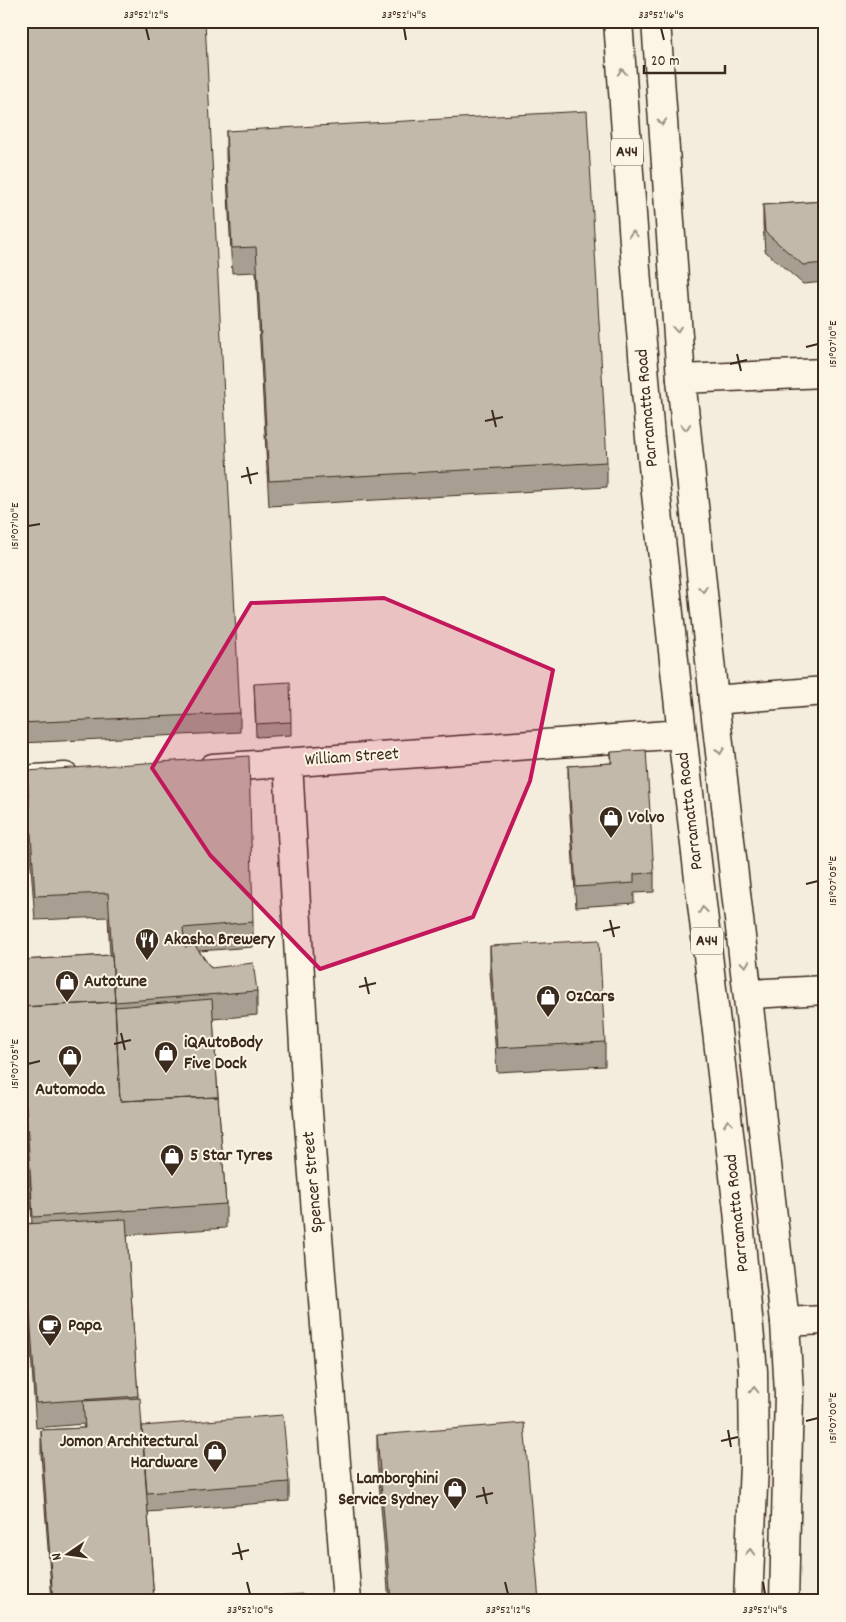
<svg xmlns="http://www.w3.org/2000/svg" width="846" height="1622" font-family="Dekko,sans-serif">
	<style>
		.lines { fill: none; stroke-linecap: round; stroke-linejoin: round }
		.minor-casing { stroke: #3b2a1e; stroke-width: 31 }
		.highway-casing { stroke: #3b2a1e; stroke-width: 31 }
		.minor { stroke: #fcf5e5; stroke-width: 28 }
		.highway { stroke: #fcf5e5; stroke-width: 28 }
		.wall { fill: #a89f92; stroke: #3b2a1e }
		.building { fill: #c3b9aa; stroke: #3b2a1e }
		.oneway { stroke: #9c9082 }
		.marked { fill: #c2185b; fill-opacity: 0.2; stroke: #c2185b; stroke-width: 4; stroke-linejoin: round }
		.ticks { fill: none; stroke: #3b2a1e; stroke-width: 2 }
		.labels { text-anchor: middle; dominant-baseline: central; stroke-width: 4; stroke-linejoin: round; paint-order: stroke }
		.shield { fill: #fcf5e5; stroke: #75675a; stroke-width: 1 }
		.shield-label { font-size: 16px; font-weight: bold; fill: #3b2a1e }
		.street-label { font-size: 18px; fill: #3b2a1e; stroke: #fcf5e5 }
		.poi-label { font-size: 18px; font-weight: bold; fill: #3b2a1e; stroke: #fcf5e5; text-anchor: start }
		.neatline { fill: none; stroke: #3b2a1e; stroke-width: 2 }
		.ticks-label { font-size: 12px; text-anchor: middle; fill: #3b2a1e }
	</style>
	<rect width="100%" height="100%" fill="#f4eddd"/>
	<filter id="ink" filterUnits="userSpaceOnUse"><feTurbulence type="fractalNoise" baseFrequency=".02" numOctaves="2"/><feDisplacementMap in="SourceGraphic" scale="10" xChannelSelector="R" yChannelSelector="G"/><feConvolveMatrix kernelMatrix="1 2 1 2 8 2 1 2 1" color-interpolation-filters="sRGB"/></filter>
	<g filter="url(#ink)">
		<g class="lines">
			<g class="minor-casing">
				<path id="minor" d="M681,379l144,-6
					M714,700l111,-9
					M288,763l19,336 40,502
					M213,768l469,-34
					M21,780l44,-3
					M749,994l76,-4
					M785,1322l40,-2"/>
			</g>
			<g class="highway-casing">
				<path id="highway" d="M618,21l19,262 13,155 32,296 56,476 15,161 1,94 -6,136
					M656,21l25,358 33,321 71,622 4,72 -5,207"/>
			</g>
			<use href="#minor" class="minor"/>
			<use href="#highway" class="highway"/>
		</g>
		<path class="wall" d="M21,21l219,692v19l-219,11z
			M226,131l381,331v25l-338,19 -13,-234 -24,1 -6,-117z
			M825,201v81l-22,2 -38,-33 -2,-27v-19z
			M254,684l37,38v13l-35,2z
			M611,752l43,121v19l-20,1v10l-58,4 -8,-122v-19l43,-3z
			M27,771l226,151v25l-54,4 12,17 46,23v24l-44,4 5,78 8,107v24l-99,7 11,163 4,28 147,56v19l-141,11 6,89h-102l-11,-147v-24l43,-2 -1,-4 -47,4 -12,-180v-24l8,-1 -6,-93 -5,1v-171l89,-5 -2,-38 -73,3 -6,-80v2h-8v-59l6,-1z
			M490,946l115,96v24l-108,6 -7,-101z
			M825,1355v170h-5v-28h4l-2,-41v-60z
			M377,1435l162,166h-150l-12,-142z"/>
		<path class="building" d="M21,21h184l35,692 -219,10z
			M587,111l20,351 -338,19 -13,-234 -24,1 -6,-117z
			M825,201v62l-22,2 -38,-33 -2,-27z
			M290,682l1,40 -35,2 -2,-40z
			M646,750l8,123 -20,1v9l-58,4 -8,-121 44,-3 -1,-11z
			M249,756l4,166 -70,6 2,19 10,-1 16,22 42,-5 4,28 -142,11 -7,-109 -73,3 -8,-125z
			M27,782l2,47h-8v-46z
			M599,940l6,102 -108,6 -7,-102z
			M112,955l3,47 -94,5v-47z
			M212,999l6,98 -98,4 -5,-94z
			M115,1002l5,99 98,-4 8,107 -193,13 -7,-111h-5v-99z
			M126,1219l12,177 -102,7 -12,-179z
			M825,1355v41h-3l1,-39z
			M140,1398l14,203h-101l-12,-171 44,-2 -2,-27z
			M822,1402h3v35h-3v12z
			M283,1415l6,67 -142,11 -5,-67z
			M524,1423l15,178h-148l-14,-166z
			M822,1437h3v46h-1z
			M820,1497h5v22h-5z
			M304,1594v7h-100z"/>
		<defs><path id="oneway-chevron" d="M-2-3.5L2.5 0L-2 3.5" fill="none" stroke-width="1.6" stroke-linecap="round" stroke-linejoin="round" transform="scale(1.25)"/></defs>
		<g class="oneway">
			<use href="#oneway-chevron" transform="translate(622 72) rotate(-94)"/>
			<use href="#oneway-chevron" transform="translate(662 122) rotate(86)"/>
			<use href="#oneway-chevron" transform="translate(633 234) rotate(-94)"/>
			<use href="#oneway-chevron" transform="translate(677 329) rotate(86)"/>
			<use href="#oneway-chevron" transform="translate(686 427) rotate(84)"/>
			<use href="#oneway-chevron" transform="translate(703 589) rotate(84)"/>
			<use href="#oneway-chevron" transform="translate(720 751) rotate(83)"/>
			<use href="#oneway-chevron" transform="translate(703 910) rotate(-97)"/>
			<use href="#oneway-chevron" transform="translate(745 964) rotate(83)"/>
			<use href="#oneway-chevron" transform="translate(728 1123) rotate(-97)"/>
			<use href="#oneway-chevron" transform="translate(754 1390) rotate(-90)"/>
			<use href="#oneway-chevron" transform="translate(750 1552) rotate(-88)"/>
		</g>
	</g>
	<path class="marked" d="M384,598l169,72 -23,111 -57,136 -153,52 -110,-114 -58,-87 99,-165z"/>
	<path class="ticks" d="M146,28l3,12M404,28l2,12M661,28l3,12M806,347l12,-3M737,354l4,17M730,364l17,-4M492,410l4,17M485,421l18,-4M247,467l4,17M241,477l17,-4M28,526l12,-2M806,884l12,-3M610,920l4,17M603,931l17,-4M365,977l4,17M359,987l17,-4M121,1033l4,17M114,1044l17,-4M28,1064l12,-3M806,1421l12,-3M728,1430l3,17M721,1441l17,-4M483,1487l4,17M476,1497l17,-4M238,1543l4,17M232,1554l17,-4M247,1582l3,12M505,1582l3,12M763,1582l2,12"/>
	<defs>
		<g id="shop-pin" transform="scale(1.25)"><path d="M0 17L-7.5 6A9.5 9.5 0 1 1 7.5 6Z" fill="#3b2a1e" stroke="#fcf5e5"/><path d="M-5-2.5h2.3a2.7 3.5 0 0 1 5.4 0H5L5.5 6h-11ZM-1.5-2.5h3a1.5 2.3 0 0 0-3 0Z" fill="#fff"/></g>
		<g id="restaurant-pin" transform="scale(1.25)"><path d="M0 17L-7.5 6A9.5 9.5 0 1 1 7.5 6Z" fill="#3b2a1e" stroke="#fcf5e5"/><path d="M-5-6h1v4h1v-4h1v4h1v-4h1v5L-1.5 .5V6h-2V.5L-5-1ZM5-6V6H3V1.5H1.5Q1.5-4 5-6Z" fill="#fff"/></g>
		<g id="cafe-pin" transform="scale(1.25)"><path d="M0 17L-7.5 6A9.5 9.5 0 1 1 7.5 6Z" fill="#3b2a1e" stroke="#fcf5e5"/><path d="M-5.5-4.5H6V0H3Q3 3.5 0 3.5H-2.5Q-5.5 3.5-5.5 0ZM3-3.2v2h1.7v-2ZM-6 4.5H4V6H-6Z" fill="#fff"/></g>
	</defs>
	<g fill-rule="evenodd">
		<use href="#shop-pin" x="611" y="818"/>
		<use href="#restaurant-pin" x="147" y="940"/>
		<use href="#shop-pin" x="67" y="982"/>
		<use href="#shop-pin" x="548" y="997"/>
		<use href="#shop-pin" x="166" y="1053"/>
		<use href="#shop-pin" x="70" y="1057"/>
		<use href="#shop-pin" x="172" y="1156"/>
		<use href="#cafe-pin" x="50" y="1326"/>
		<use href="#shop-pin" x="215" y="1452"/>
		<use href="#shop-pin" x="455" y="1489"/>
	</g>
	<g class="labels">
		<g class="shield">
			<rect x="611" y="138.5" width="32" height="27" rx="4"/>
			<rect x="691" y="927.5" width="32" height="27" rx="4"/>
		</g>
		<g class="shield-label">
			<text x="627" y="152">A44</text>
			<text x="707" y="941">A44</text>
		</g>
		<g class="street-label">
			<text transform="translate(648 408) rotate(-95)">Parramatta Road</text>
			<text transform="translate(352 758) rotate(-4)">William Street</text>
			<text transform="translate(691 811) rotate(-97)">Parramatta Road</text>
			<text transform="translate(314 1182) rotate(-95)">Spencer Street</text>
			<text transform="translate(738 1213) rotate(-96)">Parramatta Road</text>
		</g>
		<g class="poi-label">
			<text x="628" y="818">Volvo</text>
			<text x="164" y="940">Akasha Brewery</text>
			<text x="84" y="982">Autotune</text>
			<text x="566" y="997">OzCars</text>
			<text x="184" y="1043">iQAutoBody<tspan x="184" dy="21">Five Dock</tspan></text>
			<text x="70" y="1090" text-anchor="middle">Automoda</text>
			<text x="190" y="1156">5 Star Tyres</text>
			<text x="68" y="1326">Papa</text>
			<text x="198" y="1442" text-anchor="end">Jomon Architectural<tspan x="198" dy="21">Hardware</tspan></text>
			<text x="438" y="1479" text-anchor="end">Lamborghini<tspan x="438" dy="21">Service Sydney</tspan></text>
		</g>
	</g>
	<rect width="846" height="1622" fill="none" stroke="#fcf5e5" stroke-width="55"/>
	<g transform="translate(68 1554) rotate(257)" stroke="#fcf5e5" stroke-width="4" paint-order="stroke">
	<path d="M0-4L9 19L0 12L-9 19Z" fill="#3b2a1e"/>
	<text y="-8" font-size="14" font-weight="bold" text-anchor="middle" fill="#3b2a1e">N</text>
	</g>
	<path d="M644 65v8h81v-8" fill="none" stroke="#3b2a1e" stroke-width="2.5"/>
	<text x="651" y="65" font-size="15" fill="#3b2a1e" stroke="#fcf5e5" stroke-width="4" paint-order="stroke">20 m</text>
	<rect x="28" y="28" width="790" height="1566" class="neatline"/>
	<g class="ticks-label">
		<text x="146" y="18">33°52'12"S</text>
		<text x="404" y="18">33°52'14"S</text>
		<text x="661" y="18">33°52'16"S</text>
		<text transform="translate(832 344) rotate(-90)" y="4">151°07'10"E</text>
		<text transform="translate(14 526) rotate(-90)" y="4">151°07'10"E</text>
		<text transform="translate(832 881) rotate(-90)" y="4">151°07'05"E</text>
		<text transform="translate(14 1064) rotate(-90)" y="4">151°07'05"E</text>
		<text transform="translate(832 1418) rotate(-90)" y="4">151°07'00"E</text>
		<text x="250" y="1613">33°52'10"S</text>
		<text x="508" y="1613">33°52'12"S</text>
		<text x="765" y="1613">33°52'14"S</text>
	</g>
</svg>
